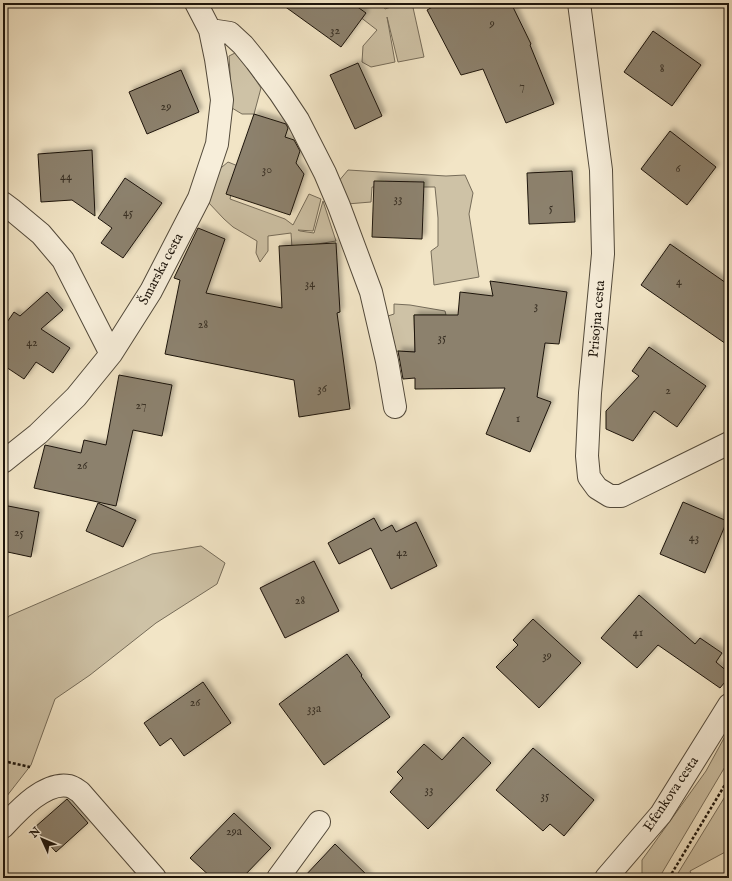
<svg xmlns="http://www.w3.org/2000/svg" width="732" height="881" font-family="'IM FELL English',serif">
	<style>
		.green { fill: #cec2a6; stroke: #766c59 }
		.building { fill: #8c816d; stroke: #1d150c; filter: url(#shadow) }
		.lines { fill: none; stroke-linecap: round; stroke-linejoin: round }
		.minor-casing { stroke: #52493a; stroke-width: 24 }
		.path { stroke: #1d150c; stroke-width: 2.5; stroke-dasharray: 3 2; stroke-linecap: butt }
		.minor { stroke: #f7eeda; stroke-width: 22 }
		.labels { text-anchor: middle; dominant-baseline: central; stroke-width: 3; stroke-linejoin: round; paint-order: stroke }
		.number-label { font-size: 12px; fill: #393024 }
		.street-label { font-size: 14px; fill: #1d150c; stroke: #f7eeda }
	</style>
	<defs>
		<filter id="shadow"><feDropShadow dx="3.5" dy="-3.5" stdDeviation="2" flood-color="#0004"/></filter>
	</defs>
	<rect width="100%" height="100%" fill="#f2e5c6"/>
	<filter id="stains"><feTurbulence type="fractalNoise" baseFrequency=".005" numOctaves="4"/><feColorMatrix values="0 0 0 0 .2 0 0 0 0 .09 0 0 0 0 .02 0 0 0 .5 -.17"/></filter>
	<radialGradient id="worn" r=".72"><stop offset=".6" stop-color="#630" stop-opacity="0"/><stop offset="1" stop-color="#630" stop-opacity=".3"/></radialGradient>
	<path class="green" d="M342,3h40l3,6 18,-6h9l12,54 -26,5 -11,-45 8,45 -24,5 -9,-5 1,-16 14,-16z
		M237,52l24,36 -7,26h-12l-10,-6 -3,-52z
		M228,162l10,4 -8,33 55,20 8,6 16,-31 12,5 -8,32 -15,-1 2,1 14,2 9,-32 13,40 -44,7 -1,-15 -23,3v15l-8,11 -4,-9 1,-12 -24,-14 -9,-8 -16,-17 8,-30z
		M348,170l98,6 19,-1 8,18 -4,21 10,63 -45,8 -3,-34 7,-5v-28l-3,-31h-63l-1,15 -24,2 -9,-22z
		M394,304l16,1 35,6 1,4h-32l1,37 -19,-1 -8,-35 6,-2z
		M201,546l24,17 -8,21 -61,39 -66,52 -35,24 -24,66 -28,36v-177l6,-8 143,-62z
		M729,729v31l-70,118h-12l-5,-3v-15l64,-89z
		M729,790v60l-39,21 3,7h-18z"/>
	<path class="building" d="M280,3h72l14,10 -25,34z
		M440,3h71l20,41 -1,1 24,59 -48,19 -23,-54 -22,6 -34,-65z
		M653,31l48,34 -29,41 -48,-34z
		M358,63l24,53 -27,13 -25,-54z
		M181,70l18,42 -52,22 -18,-42z
		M254,114l32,10 2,4 -3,9 9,3 6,11 -4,12 8,11 -14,41 -64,-21z
		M670,131l46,36 -29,38 -46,-36z
		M92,150l3,66 -23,-16 -31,2 -3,-48z
		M572,171l3,51 -46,2 -2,-51z
		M125,178l37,25 -39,55 -22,-15 11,-15 -14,-10z
		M374,181l50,1 -2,57 -50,-2z
		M198,228l27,11 -19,54 76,15 -3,-62 57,-3 4,69 -3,1 13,96 -51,8 -5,-37 -129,-26 15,-74 -6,-2z
		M670,244l59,41v61l-88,-61z
		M490,281l77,11 -8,52 -14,-1 -8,54 14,5 -21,50 -44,-18 19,-46 -90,1v-11l-12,1 -5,-28 17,1 -1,-37h44l2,-23 33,4z
		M47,292l16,18 -22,19 29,19 -17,25 -17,-11 -12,17 -21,-14v-37l11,-16 6,4z
		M649,347l57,39 -29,41 -23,-16 -21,30 -27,-12v-18l33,-35 -7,-5z
		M119,375l53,10 -10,51 -29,-6 -17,76 -82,-18 11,-43 36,8 3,-13 22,5z
		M683,502l44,19 -22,52 -45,-19z
		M98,503l38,17 -13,27 -37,-16z
		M3,505l36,7 -8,45 -28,-6z
		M374,518l7,13 11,-6 4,7 20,-10 21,44 -46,23 -20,-41 -32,16 -11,-21z
		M314,561l25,50 -54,27 -25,-50z
		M639,595l56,49 5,-6 22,15 -6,9 13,11v4l-9,11 -62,-43 -21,23 -36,-30z
		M533,619l48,44 -42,45 -43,-41 22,-22 -5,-5z
		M347,654l15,21 -1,1 29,41 -66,48 -45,-61z
		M203,682l28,41 -47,33 -13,-18 -11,8 -16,-23z
		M463,737l28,26 -63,66 -38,-37 13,-14 -6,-6 27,-28 18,16z
		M533,748l61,52 -30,36 -14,-12 -7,7 -47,-41z
		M67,799l21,24 -32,29 -22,-24z
		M234,813l37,35 -29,30h-30l-22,-20z
		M335,844l35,34h-67z"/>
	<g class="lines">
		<g class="minor-casing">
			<path id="minor" d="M196,3l14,27 20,3 13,12 13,16 24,32 18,27 27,53 14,33 32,86 16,69 8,46
				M579,3l22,167 2,84 -13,139 -3,63 2,21 8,11 13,8h11l108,-53
				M3,203l8,6 30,25 22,26 48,94
				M3,462l35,-28 38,-37 35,-43 40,-63 48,-93 18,-54 5,-44 -6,-41 -6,-29
				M3,827c15,-16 42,-46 66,-41 4,1 8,4 11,6l75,86
				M278,878l41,-56
				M606,878l55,-64 68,-109"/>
		</g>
		<path class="path" d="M3,761l27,6
			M669,878l60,-100"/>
		<use href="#minor" class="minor"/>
	</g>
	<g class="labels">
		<g class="number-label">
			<text x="492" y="23">9</text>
			<text x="335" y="30">32</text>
			<text x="662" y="68">8</text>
			<text x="522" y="86">7</text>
			<text x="166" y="106">29</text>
			<text x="678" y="168">6</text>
			<text x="267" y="169">30</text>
			<text x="66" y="176">44</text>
			<text x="398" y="198">33</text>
			<text x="551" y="207">5</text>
			<text x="128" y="212">45</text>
			<text x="679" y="281">4</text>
			<text x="310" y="283">34</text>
			<text x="536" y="305">3</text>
			<text x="203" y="324">28</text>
			<text x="442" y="337">35</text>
			<text x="32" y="342">42</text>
			<text x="322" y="388">36</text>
			<text x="668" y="390">2</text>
			<text x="141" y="405">27</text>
			<text x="518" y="418">1</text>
			<text x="82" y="465">26</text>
			<text x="19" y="532">25</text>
			<text x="694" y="537">43</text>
			<text x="402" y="552">42</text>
			<text x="300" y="600">28</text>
			<text x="638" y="632">41</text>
			<text x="547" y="655">39</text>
			<text x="195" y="702">26</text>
			<text x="314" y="708">33a</text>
			<text x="429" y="789">33</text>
			<text x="545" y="795">35</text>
			<text x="234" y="831">29a</text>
		</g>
		<g class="street-label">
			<text transform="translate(161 269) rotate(-62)">Šmarska cesta</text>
			<text transform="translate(597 319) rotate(-85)">Prisojna cesta</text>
			<text transform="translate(671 794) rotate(-56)">Efenkova cesta</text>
		</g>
	</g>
	<rect width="732" height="881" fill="none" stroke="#f2e5c6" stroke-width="16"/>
	<rect x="4" y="4" width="724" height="873" fill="none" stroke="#1d150c" stroke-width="2"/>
	<rect x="8" y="8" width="716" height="865" fill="none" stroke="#1d150c"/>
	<g transform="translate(42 839) rotate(314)" stroke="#f7eeda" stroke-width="3" paint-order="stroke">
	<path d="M0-3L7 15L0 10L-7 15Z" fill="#1d150c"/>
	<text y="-6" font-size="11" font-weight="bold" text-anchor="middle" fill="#1d150c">N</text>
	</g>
	<rect width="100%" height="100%" filter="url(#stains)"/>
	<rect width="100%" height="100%" fill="url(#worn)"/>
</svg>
